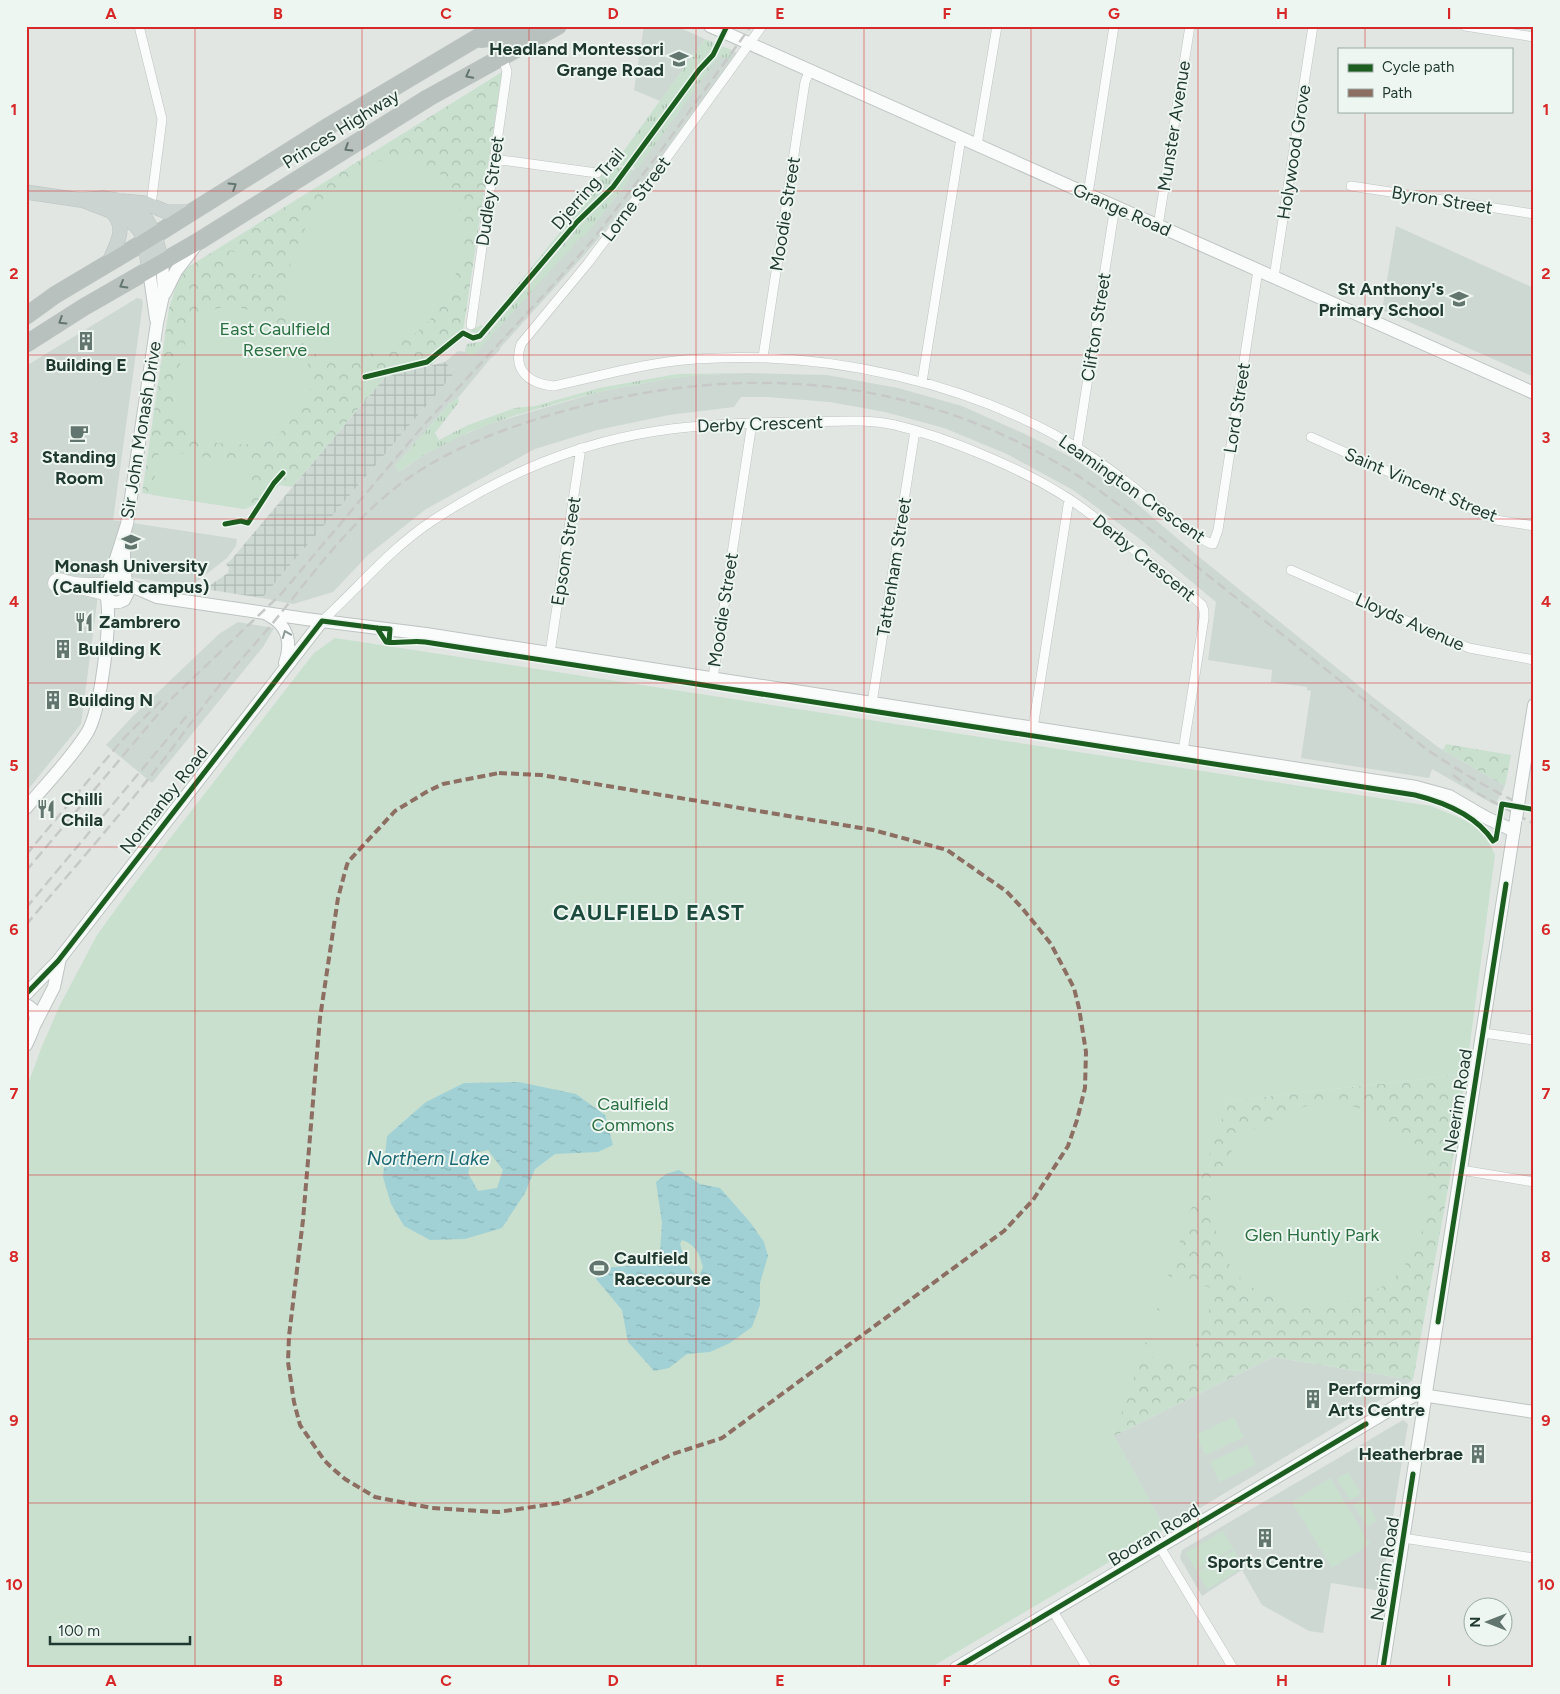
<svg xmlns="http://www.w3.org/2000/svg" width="1560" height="1694" font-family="Figtree,sans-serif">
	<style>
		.built { fill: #ced8d3 }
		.industrial { fill: url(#industrial-grid) }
		.grass { fill: url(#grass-tufts) }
		.park { fill: url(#park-crowns) }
		.pitch { fill: #c9e0cf }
		.water { fill: url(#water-ripples); fill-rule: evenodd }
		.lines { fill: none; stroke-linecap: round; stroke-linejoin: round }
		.street-casing { stroke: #bec3c0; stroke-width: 10 }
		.secondary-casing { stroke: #bdc4c1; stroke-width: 14 }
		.primary-casing { stroke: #bbc3c0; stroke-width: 15 }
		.highway-casing { stroke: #bbc3c0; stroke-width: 18 }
		.street { stroke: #fafbfb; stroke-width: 9 }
		.secondary { stroke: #fafbfb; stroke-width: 12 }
		.primary { stroke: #ccd4d1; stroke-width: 14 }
		.highway { stroke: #b9c1be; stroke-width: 16 }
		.rail { stroke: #c6c9c8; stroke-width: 2.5; stroke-dasharray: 10 5; stroke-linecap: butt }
		.secondary-bridge-casing { stroke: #bdc4c1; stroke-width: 14; stroke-linecap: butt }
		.secondary-bridge { stroke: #fafbfb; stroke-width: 12 }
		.quiet { stroke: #8d6e63; stroke-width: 4; stroke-dasharray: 8 4; stroke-linecap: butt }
		.cycleway-casing { stroke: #eef6f1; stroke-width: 8 }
		.cycleway { stroke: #1b5e20; stroke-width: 5 }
		.oneway { stroke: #647670 }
		.oneway2 { stroke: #8c9a96 }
		.grid { fill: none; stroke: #d62828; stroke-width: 1; stroke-opacity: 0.55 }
		.labels { text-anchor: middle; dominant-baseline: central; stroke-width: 4; stroke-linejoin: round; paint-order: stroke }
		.poi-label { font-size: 18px; font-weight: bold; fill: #1f3830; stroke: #eef6f1; text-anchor: start }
		.street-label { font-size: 18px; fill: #1f3830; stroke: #eef6f1 }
		.park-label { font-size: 18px; fill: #2a6f41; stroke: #eef6f1 }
		.water-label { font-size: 19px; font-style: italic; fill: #1b6973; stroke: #eef6f1 }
		.district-label { font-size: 22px; font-weight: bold; letter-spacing: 1px; fill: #1c4a3c; stroke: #eef6f1 }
		.neatline { fill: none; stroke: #d62828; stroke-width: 2 }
		.grid-label { font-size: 16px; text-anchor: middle; font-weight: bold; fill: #d62828 }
	</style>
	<defs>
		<pattern id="industrial-grid" width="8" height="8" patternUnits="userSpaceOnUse" patternTransform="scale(1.25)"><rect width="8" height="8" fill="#ced8d3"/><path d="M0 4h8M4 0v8" fill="none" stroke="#b0bab5"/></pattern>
		<pattern id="grass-tufts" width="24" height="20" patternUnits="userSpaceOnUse" patternTransform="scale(1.25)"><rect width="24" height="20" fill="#c9e0cf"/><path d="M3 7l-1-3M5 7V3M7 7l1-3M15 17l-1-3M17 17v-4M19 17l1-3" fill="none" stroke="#acc1b2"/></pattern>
		<pattern id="park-crowns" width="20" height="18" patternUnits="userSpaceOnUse" patternTransform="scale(1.25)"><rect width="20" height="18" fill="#c9e0cf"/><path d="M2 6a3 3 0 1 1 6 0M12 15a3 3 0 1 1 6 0" fill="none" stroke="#acc1b2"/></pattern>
		<pattern id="water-ripples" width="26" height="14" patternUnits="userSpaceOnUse" patternTransform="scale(1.25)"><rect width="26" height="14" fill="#a1d1d5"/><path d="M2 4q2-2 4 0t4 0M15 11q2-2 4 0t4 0" fill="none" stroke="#8ab4b7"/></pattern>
	</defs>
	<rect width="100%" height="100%" fill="#e1e6e3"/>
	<path class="built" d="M644,26h32l29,13 -45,62 -26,-11z
		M724,47l13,6 -104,142 -39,49 -94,104v2l-10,9 -32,39 -8,5 -55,63 4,6 26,-18 26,-14 38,-16 110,-32 67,-13 33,-4 48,-2 80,2 71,13 64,18 63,28 46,23 52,35 75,64 176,142 64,49 67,39 -10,19 -63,-36 -3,9 -128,-20 10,-67 -4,-1v-3l-36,-5 1,-12 -64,-10 8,-58 -76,-63 -67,-49 -66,-36 -63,-26 -59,-16 -55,-10 -64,-5h-25l-7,10 -65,8 -72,15 -62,19 -109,60 -58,46 -35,37 -40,12 -31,-6 193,-226 -10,-10 13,-11 7,1 2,-8 14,-2 94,-111 8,6 40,-49 -2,-1z
		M1396,226l138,62v89l-152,-67z
		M137,298l4,1 2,3 -30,218 124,19 -1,7 -9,12 -36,28 -90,-13 -20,151 -55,68v-426z
		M238,622l36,6 -11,19 -111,136 -46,-38 26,-28 87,-83z
		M1273,1357l140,23 -248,149 -51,-93z
		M1403,1420l5,4 -27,167 -50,-8 -8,50 -14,-2 -47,-26 -20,-35 -40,26 -22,-38 2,-8z"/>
	<path class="industrial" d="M445,362l10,10 -193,226 -51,-8 -2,-4 19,-13 1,-5 -3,-4 5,-4 154,-183z"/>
	<path class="grass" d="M705,39l12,5 -5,9 -17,18 -70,95 -11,-2z
		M721,46l13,5 -6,8 -9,-3 -81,112 -8,-1 69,-94 14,-15z
		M602,165l22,3c-16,22 -37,39 -55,60 -29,33 -57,68 -86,102l-3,3 -11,-1 12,-7 3,1 115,-142z
		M629,169l5,1 -7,9 2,1 -46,58 -2,-1 -108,119 -8,-4 2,-8 14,-2 94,-111 -2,-1 38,-39z
		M747,373l-48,2 -33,4 -67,13 -34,9 -52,15 -44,16 -44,22 -26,18 -4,-6 55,-63 8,-5 1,4 -24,31 4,7 29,-15 47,-17 20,-2 64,-18 78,-14z"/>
	<path class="park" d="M502,72l-40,266 -31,27 -46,12 -93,110 -13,-2 -10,13 -24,11 -103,-16 27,-185 7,-22 9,-17z
		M1446,744l65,11 -6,31 -62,-36z
		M1466,1074l-16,104 -37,202 -140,-23 -159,79 -7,-14 121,-321z"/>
	<path class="pitch" d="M389,158c97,-2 87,117 36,167 -14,14 -32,21 -50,27 -14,5 -33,11 -48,7 -12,-3 -22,-13 -29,-22 -29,-37 -2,-101 23,-133 18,-22 42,-38 68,-46z
		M230,251l36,9 -4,16 -36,-9z
		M226,306c8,1 18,1 25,5 18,9 59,44 61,65 1,13 -7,27 -15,37 -7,9 -17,22 -27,27 -18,8 -73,5 -87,-10 -14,-15 -3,-74 4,-93 1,-5 5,-11 9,-16 6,-9 20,-12 30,-15z
		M159,450l93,14 -7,45 -93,-14z
		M335,638l1096,168c30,13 51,16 64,49l-29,219 -238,27 -114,334 51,94 -235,139h-904v-579l16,-43 18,-41 37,-70 32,-44 185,-238z
		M1333,1103c16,3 33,5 47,13 25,14 43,37 49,64 1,6 0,13 -1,19 -3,33 -12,57 -36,81 -10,9 -48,23 -62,26 -14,2 -32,-2 -45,-5 -25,-7 -48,-19 -59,-43 -18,-38 -20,-71 5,-106 4,-5 7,-11 12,-15 10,-10 53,-29 68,-32 7,-1 15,-1 22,-2z
		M1173,1274l43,16 -29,80 -44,-16z
		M1234,1417l10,20 -39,18 -9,-20z
		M1247,1445l9,20 -37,17 -9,-20z
		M1348,1472l13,22 -11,6 -13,-21z
		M1330,1478l40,66 -38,24 -40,-66z
		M1364,1498l13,22 -10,7 -14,-22z
		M1223,1531l10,17 -37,22 -10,-17z
		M1234,1550l10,17 -37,22 -10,-17z"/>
	<path class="water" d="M519,1082l57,12 29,21 8,30 -15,7 -43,2 -20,15 -10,24 -23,35 -37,11 -35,1 -26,-14 -13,-22 -8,-27 4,-41 39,-34 38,-19zM488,1150l15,20 -6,18 -19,3 -10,-18 6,-20z
		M679,1170l21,14 20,4 30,34 14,20 4,14 -8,27v22l-8,22 -22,16 -20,9 -23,2 -18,14 -15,3 -26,-29 -6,-32 -26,-31 7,-11 47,-4 10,-12 2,-29 -6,-41 10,-8zM682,1240c14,5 17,13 21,27l-3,7 -5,1 -10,-14 -5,-17z"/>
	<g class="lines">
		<g class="street-casing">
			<path id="street" d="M139,26l23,93 -11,86
				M762,26l-110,152 -64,85 -67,81c-9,26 8,40 33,42 47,-10 93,-24 142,-27 129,-9 277,23 388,93 14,9 27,18 40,28 15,11 77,63 89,64l5,-14 40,-260
				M1465,26l69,11
				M977,145l20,-119
				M494,159l103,14
				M1351,186l183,28
				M1088,194l26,-168
				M1158,226l32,-200
				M1274,277l39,-251
				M471,325l36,-254 -5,-14
				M763,357l42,-275 5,-12
				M922,382l39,-244
				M1311,437l185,83 38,6
				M1077,448l38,-242
				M1291,570l178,78 65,12
				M52.5 583a5.5 5.5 0 1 1 11 0a5.5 5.5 0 1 1-11 0Z
				M61,578c14,6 33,5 47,4
				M60,588h13l33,8
				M322,621c36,-33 69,-73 110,-100 68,-45 145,-78 225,-90 46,-7 93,-8 139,-9 33,0 68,-4 99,3 54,13 128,44 174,74 27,17 50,39 75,59 19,15 40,30 58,47l2,6v7l-21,133
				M550,653l31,-205
				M713,678l39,-255
				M872,703l43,-272
				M1033,728l36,-229
				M1483,1033l51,7
				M1461,1170l73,12
				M1403,1538l131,20
				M1160,1547l73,121
				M1053,1611l34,57"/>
		</g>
		<g class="secondary-casing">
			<path id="secondary" d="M710,26l824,367
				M149,270l7,49
				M165,293l11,-22 20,-26
				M124,546v20l2,17
				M109,581l9,-3 8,5 2,9 -4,8c-14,8 -26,-7 -15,-19l18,-57 30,-201 7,-32 -2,-29
				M127,584l30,13 149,22 120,15 990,153 33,9 36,21 29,14
				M268,615c20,10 24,28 17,48
				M1520,792l14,-87
				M26,808c20,-24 44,-48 61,-75 14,-23 24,-108 20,-135
				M26,994l32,-33 264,-340
				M26,1005c18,8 6,26 0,40
				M35,1024l19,-37 6,-29
				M956,1668l457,-272 9,-1 112,17
				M1383,1668l132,-845"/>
		</g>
		<g class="primary-casing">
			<path id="primary" d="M26,192l54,8 23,-2 13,2 22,12 8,7 9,16 7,27
				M82,200c17,8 53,16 60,35 4,11 5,24 7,35
				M122,201l23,2 22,9h24
				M109,262c7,-17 19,-34 3,-50"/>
		</g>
		<g class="highway-casing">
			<path id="highway" d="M481,39l25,-3 20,-10
				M26,316l29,-21 89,-53 185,-116 168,-100
				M26,344l58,-37 115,-66 229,-143 130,-72"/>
		</g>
		<use href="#street" class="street"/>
		<use href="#secondary" class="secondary"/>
		<use href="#primary" class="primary"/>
		<use href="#highway" class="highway"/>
		<path class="rail" d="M1453,775l26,19 55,30
			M26,855l97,-116 40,-40
			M26,871l143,-170 112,-107 142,-168 130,-141 38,-43 66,-86 94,-130
			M26,908l164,-196
			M26,925c45,-54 92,-107 135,-162 21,-27 40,-55 62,-82 14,-17 29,-34 44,-51 39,-47 75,-98 122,-137 49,-41 110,-63 171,-81 171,-48 338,-40 494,49 26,15 49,32 73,50l299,238c35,23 69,44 108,61"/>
		<g class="secondary-bridge-casing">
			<path id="secondary-bridge" d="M1516,819l4,-27"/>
		</g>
		<use href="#secondary-bridge" class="secondary-bridge"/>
		<path class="quiet" d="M499,773l42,2 332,55 74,20 59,41 17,18 28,35 23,44 5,20 7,44 -1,36 -8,32 -9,26 -35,54 -29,31 -282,207 -49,16 -84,39 -30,10 -61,9 -66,-4 -57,-11 -30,-18 -13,-11 -8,-8 -24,-35 -6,-23 -6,-40 1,-26 14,-116 17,-202 18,-120 8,-30 2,-6 10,-11 37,-40 33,-20 15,-7z"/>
		<g class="cycleway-casing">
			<path id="cycleway" d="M365,377l62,-15 36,-29 10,5 7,-2 97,-114 36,-35 86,-117 14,-15 14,-29
				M225,524l16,-3 7,2 26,-40 9,-10
				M377,628l9,14c13,2 25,-2 39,0l990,153c28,7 61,20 78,46l3,-2 6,-35 29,5 3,-1
				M26,994l32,-33 264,-340 55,7 13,1 -1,13
				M1438,1322l68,-438
				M956,1668l410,-244
				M1383,1668l30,-194"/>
		</g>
		<use href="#cycleway" class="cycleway"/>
	</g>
	<defs><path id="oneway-chevron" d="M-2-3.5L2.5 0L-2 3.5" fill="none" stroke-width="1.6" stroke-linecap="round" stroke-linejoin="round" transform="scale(1.25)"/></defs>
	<g class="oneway">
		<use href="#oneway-chevron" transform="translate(469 75) rotate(152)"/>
		<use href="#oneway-chevron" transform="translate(348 148) rotate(148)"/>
		<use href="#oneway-chevron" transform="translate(233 186) rotate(-32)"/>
		<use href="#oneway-chevron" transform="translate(123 285) rotate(150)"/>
		<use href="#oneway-chevron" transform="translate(62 321) rotate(148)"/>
	</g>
	<use class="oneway2" href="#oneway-chevron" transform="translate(286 634) rotate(-112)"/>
	<path class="grid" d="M195,26v1642M362,26v1642M529,26v1642M696,26v1642M864,26v1642M1031,26v1642M1198,26v1642M1365,26v23M1365,111v1557M26,191h1508M26,355h1508M26,519h1508M26,683h1508M26,847h1508M26,1011h1508M26,1175h1508M26,1339h1508M26,1503h1508"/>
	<defs>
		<g id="school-bare" transform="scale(1.5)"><path d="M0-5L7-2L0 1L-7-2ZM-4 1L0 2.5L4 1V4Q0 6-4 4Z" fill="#63756f" stroke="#eef6f1" stroke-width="2.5" paint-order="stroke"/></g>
		<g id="building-bare" transform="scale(1.5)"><path d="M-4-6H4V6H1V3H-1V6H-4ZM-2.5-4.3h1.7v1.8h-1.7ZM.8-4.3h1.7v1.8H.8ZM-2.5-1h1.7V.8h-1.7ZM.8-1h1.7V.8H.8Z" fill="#63756f" stroke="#eef6f1" stroke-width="2.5" paint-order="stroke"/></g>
		<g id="cafe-bare" transform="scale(1.5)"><path d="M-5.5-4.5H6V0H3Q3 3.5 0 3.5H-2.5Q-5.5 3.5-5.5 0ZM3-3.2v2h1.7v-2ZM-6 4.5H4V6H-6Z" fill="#63756f" stroke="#eef6f1" stroke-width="2.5" paint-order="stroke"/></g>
		<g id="university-bare" transform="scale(1.5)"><path d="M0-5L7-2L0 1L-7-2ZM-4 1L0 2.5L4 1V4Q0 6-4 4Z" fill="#63756f" stroke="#eef6f1" stroke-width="2.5" paint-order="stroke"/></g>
		<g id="restaurant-bare" transform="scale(1.5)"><path d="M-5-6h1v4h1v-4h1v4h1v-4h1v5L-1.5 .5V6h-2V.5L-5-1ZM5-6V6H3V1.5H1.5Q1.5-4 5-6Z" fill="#63756f" stroke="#eef6f1" stroke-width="2.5" paint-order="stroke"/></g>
		<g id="stadium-bare" transform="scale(1.5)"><path d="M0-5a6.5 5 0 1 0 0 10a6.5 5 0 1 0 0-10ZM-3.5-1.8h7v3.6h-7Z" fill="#63756f" stroke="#eef6f1" stroke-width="2.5" paint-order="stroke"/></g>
	</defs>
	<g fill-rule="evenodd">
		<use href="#school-bare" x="679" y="59"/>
		<use href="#school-bare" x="1459" y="299"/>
		<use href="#building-bare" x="86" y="341"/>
		<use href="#cafe-bare" x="79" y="433"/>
		<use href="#university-bare" x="131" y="542"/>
		<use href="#restaurant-bare" x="84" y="622"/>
		<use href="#building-bare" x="63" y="649"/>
		<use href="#building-bare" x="53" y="700"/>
		<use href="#restaurant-bare" x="46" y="809"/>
		<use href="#stadium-bare" x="599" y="1268"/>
		<use href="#building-bare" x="1313" y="1399"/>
		<use href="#building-bare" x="1478" y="1454"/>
		<use href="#building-bare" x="1265" y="1538"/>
	</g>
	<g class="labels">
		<g class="poi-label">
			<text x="664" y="49" text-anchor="end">Headland Montessori<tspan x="664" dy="21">Grange Road</tspan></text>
			<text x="1444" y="289" text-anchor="end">St Anthony's<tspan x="1444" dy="21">Primary School</tspan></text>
			<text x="86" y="365" text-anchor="middle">Building E</text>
			<text x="79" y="457" text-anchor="middle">Standing<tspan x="79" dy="21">Room</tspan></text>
			<text x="131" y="566" text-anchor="middle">Monash University<tspan x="131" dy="21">(Caulfield campus)</tspan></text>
			<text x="99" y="622">Zambrero</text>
			<text x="78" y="649">Building K</text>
			<text x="68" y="700">Building N</text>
			<text x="61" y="799">Chilli<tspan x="61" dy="21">Chila</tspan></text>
			<text x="614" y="1258">Caulfield<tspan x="614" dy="21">Racecourse</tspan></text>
			<text x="1328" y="1389">Performing<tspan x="1328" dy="21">Arts Centre</tspan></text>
			<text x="1463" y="1454" text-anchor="end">Heatherbrae</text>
			<text x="1265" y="1562" text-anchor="middle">Sports Centre</text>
		</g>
		<g class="street-label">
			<text transform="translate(1174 126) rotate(-81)">Munster Avenue</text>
			<text transform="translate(341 129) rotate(-32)">Princes Highway</text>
			<text transform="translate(1294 152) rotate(-81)">Holywood Grove</text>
			<text transform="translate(588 189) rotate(-49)">Djerring Trail</text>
			<text transform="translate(490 191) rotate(-82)">Dudley Street</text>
			<text transform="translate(636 199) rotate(-53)">Lorne Street</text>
			<text transform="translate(1442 200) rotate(9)">Byron Street</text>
			<text transform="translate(1122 210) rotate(24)">Grange Road</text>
			<text transform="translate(785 214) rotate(-81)">Moodie Street</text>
			<text transform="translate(1096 327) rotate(-81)">Clifton Street</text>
			<text transform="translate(1237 408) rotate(-81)">Lord Street</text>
			<text transform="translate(760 424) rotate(-2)">Derby Crescent</text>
			<text transform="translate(141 430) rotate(-81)">Sir John Monash Drive</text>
			<text transform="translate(1421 485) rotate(23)">Saint Vincent Street</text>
			<text transform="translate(1132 489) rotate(35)">Leamington Crescent</text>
			<text transform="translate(566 551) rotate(-81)">Epsom Street</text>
			<text transform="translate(1144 558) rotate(39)">Derby Crescent</text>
			<text transform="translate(894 567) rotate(-81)">Tattenham Street</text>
			<text transform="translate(723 610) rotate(-81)">Moodie Street</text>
			<text transform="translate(1410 622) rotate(24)">Lloyds Avenue</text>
			<text transform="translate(164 800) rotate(-52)">Normanby Road</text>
			<text transform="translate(1458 1101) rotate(-81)">Neerim Road</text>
			<text transform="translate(1154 1535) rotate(-31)">Booran Road</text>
			<text transform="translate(1385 1569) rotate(-81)">Neerim Road</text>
		</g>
		<g class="park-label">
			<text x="275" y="329">East Caulfield<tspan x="275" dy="21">Reserve</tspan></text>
			<text x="633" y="1104">Caulfield<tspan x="633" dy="21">Commons</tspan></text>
			<text x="1312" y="1235">Glen Huntly Park</text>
		</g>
		<g class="water-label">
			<text x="428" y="1158">Northern Lake</text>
		</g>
		<g class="district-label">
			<text x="649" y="912">CAULFIELD EAST</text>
		</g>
	</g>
	<rect width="1560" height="1694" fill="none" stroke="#eef6f1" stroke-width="55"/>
	<rect x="1338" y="48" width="175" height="65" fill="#eef6f1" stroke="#9baaa4"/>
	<rect x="1348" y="64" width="25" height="8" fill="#1b5e20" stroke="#9baaa4"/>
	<text x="1382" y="72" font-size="15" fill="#1f3830">Cycle path</text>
	<rect x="1348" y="89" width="25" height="8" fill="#8d6e63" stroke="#9baaa4"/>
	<text x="1382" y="98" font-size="15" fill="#1f3830">Path</text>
	<g transform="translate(1488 1622) rotate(270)"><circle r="24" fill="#eef6f1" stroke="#9baaa4"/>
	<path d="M0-4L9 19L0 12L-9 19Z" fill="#63756f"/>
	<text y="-8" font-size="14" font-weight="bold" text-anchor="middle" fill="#1f3830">N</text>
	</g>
	<path d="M50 1636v8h140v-8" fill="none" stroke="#1f3830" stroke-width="2.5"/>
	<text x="58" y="1636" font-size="15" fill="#1f3830" stroke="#eef6f1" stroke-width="4" paint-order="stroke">100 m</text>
	<rect x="28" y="28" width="1504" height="1638" class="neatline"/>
	<g class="grid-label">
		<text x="111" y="19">A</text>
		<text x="278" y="19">B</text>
		<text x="446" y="19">C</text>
		<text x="613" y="19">D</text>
		<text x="780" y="19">E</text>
		<text x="947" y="19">F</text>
		<text x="1114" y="19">G</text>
		<text x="1282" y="19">H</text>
		<text x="1449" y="19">I</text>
		<text x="14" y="115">1</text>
		<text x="1546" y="115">1</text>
		<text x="14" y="279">2</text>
		<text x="1546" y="279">2</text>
		<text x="14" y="443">3</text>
		<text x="1546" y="443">3</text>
		<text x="14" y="607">4</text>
		<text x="1546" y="607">4</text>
		<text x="14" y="771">5</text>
		<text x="1546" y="771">5</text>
		<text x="14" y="935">6</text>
		<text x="1546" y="935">6</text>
		<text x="14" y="1099">7</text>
		<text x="1546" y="1099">7</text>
		<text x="14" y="1262">8</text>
		<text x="1546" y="1262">8</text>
		<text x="14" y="1426">9</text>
		<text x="1546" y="1426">9</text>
		<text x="14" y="1590">10</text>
		<text x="1546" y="1590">10</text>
		<text x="111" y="1686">A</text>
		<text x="278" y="1686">B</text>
		<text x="446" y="1686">C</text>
		<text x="613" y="1686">D</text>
		<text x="780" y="1686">E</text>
		<text x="947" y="1686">F</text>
		<text x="1114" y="1686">G</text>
		<text x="1282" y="1686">H</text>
		<text x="1449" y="1686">I</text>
	</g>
</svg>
